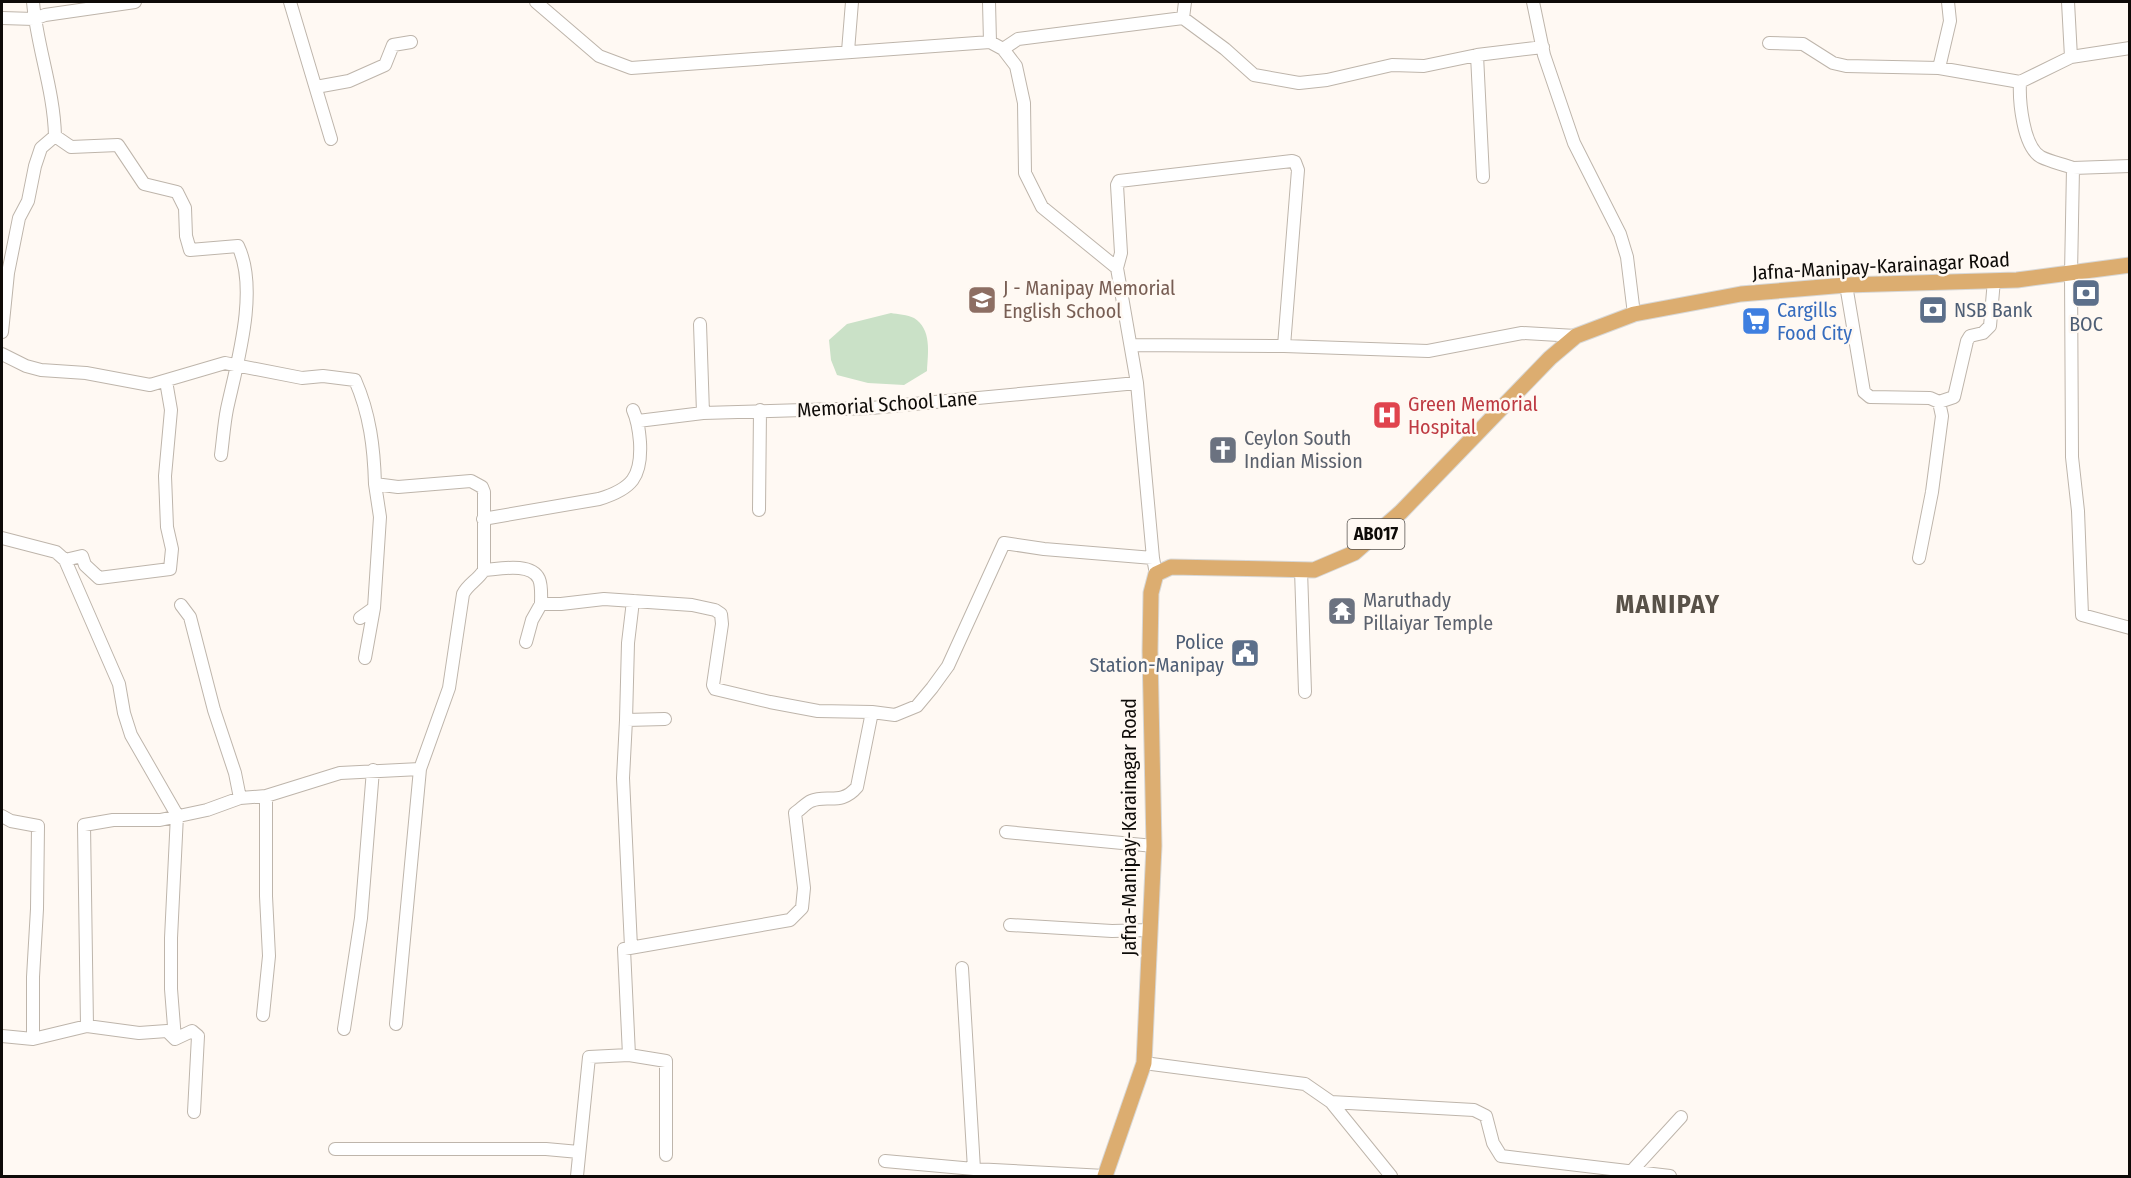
<svg xmlns="http://www.w3.org/2000/svg" width="2131" height="1178" font-family="'Fira Sans Condensed',sans-serif">
	<style>
		.pitch { fill: #cae1c7 }
		.lines { fill: none; stroke-linecap: round; stroke-linejoin: round }
		.minor-casing { stroke: #beb5ab; stroke-width: 14 }
		.major-casing { stroke: #d8d8d7; stroke-width: 17 }
		.minor { stroke: #fff; stroke-width: 12 }
		.major { stroke: #dcad70; stroke-width: 15 }
		.labels { text-anchor: middle; dominant-baseline: central; stroke-width: 5; stroke-linejoin: round; paint-order: stroke }
		.shield { fill: #fff9f3; stroke: #56524e; stroke-width: 1.5 }
		.shield-label { font-size: 18px; font-weight: bold; fill: #0e0b08 }
		.street-label { font-size: 20px; fill: #0e0b08; stroke: #fff9f3 }
		.education-label { font-size: 20px; fill: #785e54; stroke: #fff9f3; text-anchor: start }
		.shop-label { font-size: 20px; fill: #366cbe; stroke: #fff9f3; text-anchor: start }
		.service-label { font-size: 20px; fill: #4e5e75; stroke: #fff9f3; text-anchor: start }
		.health-label { font-size: 20px; fill: #be3a42; stroke: #fff9f3; text-anchor: start }
		.worship-label { font-size: 20px; fill: #5b616d; stroke: #fff9f3; text-anchor: start }
		.district-label { font-size: 26px; font-weight: bold; letter-spacing: 1.5px; fill: #585148; stroke: #fff9f3 }
	</style>
	<rect width="100%" height="100%" fill="#fff9f3"/>
	<path class="pitch" d="M891,313c6,1 17,2 23,5 18,11 14,35 13,53l-23,14 -36,-2 -31,-8 -6,-15 -2,-20 18,-16z"/>
	<g class="lines">
		<g class="minor-casing">
			<path id="minor" d="M290,2l41,137
				M536,2l63,54 32,12 359,-26 13,7 13,17 8,37 1,70 17,34 75,61 20,115 16,175 3,16
				M989,2l1,40
				M1533,2l11,53 30,88 46,91 7,23 7,57
				M2068,2l3,55 -51,25c-1,19 3,65 21,75 10,5 22,7 32,11l-2,106 1,183 6,54 4,104 48,13
				M2,18l32,1 11,-4 90,-13
				M1183,18l42,31 29,26 45,8 28,-3 65,-15 32,1 53,-11 66,-8
				M1769,43l34,1 30,19 13,3 93,2 81,14
				M1003,49l15,-10 165,-21 2,-16
				M848,51l4,-49
				M1477,55l6,122
				M2071,57l59,-9
				M1939,68l11,-47 -2,-19
				M316,87l33,-6 36,-16 8,-20 18,-3
				M55,136l16,11 47,-2 26,39 33,8 8,16 1,28 4,14 48,-4c21,44 -1,117 -11,163 -3,15 -4,31 -6,46
				M2073,168l57,-2
				M1117,268l4,-15 -4,-68 2,-4 173,-20 3,1 3,8 -14,176
				M1846,285l18,107 6,5 60,1 9,4 3,14 -10,76 -13,66
				M700,324l3,89
				M2,332l6,-59 11,-55 9,-17 7,-35 6,-18 14,-12c-1,-46 -18,-89 -22,-134
				M1131,345l153,1 144,5 94,-18 54,3
				M2,354l24,12 15,4 45,3 64,12 75,-22 77,15 21,-2 32,4c15,34 19,68 20,104l23,3 73,-6 11,6 2,5v78c-6,10 -16,14 -21,24l-14,94 -29,81 -24,255
				M1939,402l15,-5 13,-56 3,-5 13,-3 7,-7 4,-46
				M638,421l65,-8 168,-5 266,-25
				M759,510l1,-100
				M483,519l116,-20c33,-10 43,-22 41,-57 -1,-12 -2,-21 -7,-32
				M2,538l54,14 9,8 54,124 5,29 7,22 46,80 -6,123v51l4,50
				M65,560l17,-4 3,9 14,13 71,-9 2,-20 -5,-22 -2,-51 6,-66 -5,-29
				M484,570c15,-1 47,-8 55,9 3,7 2,17 2,25h20l43,-5 88,6 23,5 6,4 1,10 -9,61 2,4 55,13 48,9 54,1
				M1301,570l4,122
				M181,605l9,12 24,93 21,63 5,25
				M360,618l14,-10 6,-91 -5,-33
				M526,642l6,-22 9,-16
				M365,658l9,-50
				M626,720l2,-77 5,-42
				M2,816l9,5 27,5 -1,83 -4,68v62
				M1006,832l148,14
				M1010,925l102,6 39,-1
				M631,947l-8,-169 3,-58 39,-1
				M962,968l12,201 131,7
				M263,1015l6,-59 -3,-60v-100
				M87,1026l-3,-201 29,-5h47l47,-10 33,-12 26,-2 74,-23 80,-4
				M344,1029l17,-111 12,-148
				M2,1036l31,3 54,-13 52,7 28,-2 8,8 17,-8 6,5 -4,76
				M629,1055l-5,-106 166,-29 12,-12 2,-20 -9,-75c5,-3 11,-10 16,-12 16,-7 30,5 46,-14l15,-75 23,3 22,-9 15,-18 16,-22 56,-123 40,6 109,9
				M1144,1063l161,21 26,18 60,74
				M1331,1102l143,8 12,6 7,27 8,13 169,20
				M335,1149h211l33,3
				M885,1161l89,8
				M1628,1175l53,-58
				M577,1176l12,-119 40,-2 37,6v94"/>
		</g>
		<g class="major-casing">
			<path id="major" d="M1105,1176l39,-113 10,-217 -4,-195 1,-58 5,-19 15,-7 143,3 40,-17 47,-41 149,-154 26,-22 58,-22 107,-20 105,-9 171,-5 113,-15"/>
		</g>
		<use href="#minor" class="minor"/>
		<use href="#major" class="major"/>
	</g>
	<defs>
		<g id="bank-square" transform="scale(1.5)"><rect x="-9" y="-9" width="18" height="18" rx="4" fill="#5c6f8a" stroke="#fff9f3"/><path d="M-6-4H6V4H-6ZM0-2.3a2.3 2.3 0 1 0 0 4.6a2.3 2.3 0 1 0 0-4.6Z" fill="#fff"/></g>
		<g id="school-square" transform="scale(1.5)"><rect x="-9" y="-9" width="18" height="18" rx="4" fill="#8d6e63" stroke="#fff9f3"/><path d="M0-5L7-2L0 1L-7-2ZM-4 1L0 2.5L4 1V4Q0 6-4 4Z" fill="#fff"/></g>
		<g id="supermarket-square" transform="scale(1.5)"><rect x="-9" y="-9" width="18" height="18" rx="4" fill="#3f7fe0" stroke="#fff9f3"/><path d="M-6-5.5h2.5l.6 2H6L4.5 2H-2.5L-4.4-4H-6ZM-1.5 3.2a1.3 1.3 0 1 0 .1 0ZM3 3.2a1.3 1.3 0 1 0 .1 0Z" fill="#fff"/></g>
		<g id="hospital-square" transform="scale(1.5)"><rect x="-9" y="-9" width="18" height="18" rx="4" fill="#e0444e" stroke="#fff9f3"/><path d="M-5-5h3v3.5h4V-5h3V5h-3V1.5h-4V5h-3Z" fill="#fff"/></g>
		<g id="church-square" transform="scale(1.5)"><rect x="-9" y="-9" width="18" height="18" rx="4" fill="#6b7280" stroke="#fff9f3"/><path d="M-1.2-6h2.4v3.5h3.3v2.4h-3.3V6h-2.4V-.1h-3.3v-2.4h3.3Z" fill="#fff"/></g>
		<g id="temple-square" transform="scale(1.5)"><rect x="-9" y="-9" width="18" height="18" rx="4" fill="#6b7280" stroke="#fff9f3"/><path d="M0-6L5-2H3V0L6.5 2.5H4V6H1.5V3h-3V6H-4V2.5H-6.5L-3 0V-2H-5Z" fill="#fff"/></g>
		<g id="civic-square" transform="scale(1.5)"><rect x="-9" y="-9" width="18" height="18" rx="4" fill="#5c6f8a" stroke="#fff9f3"/><path d="M-.6-6.5H3V-4.5H.6V-3L4-1V1h2V6H-6V1h2V-1L-.6-3ZM-1.2 2.5V6h2.4V2.5Z" fill="#fff"/></g>
	</defs>
	<g fill-rule="evenodd">
		<use href="#bank-square" x="2086" y="293"/>
		<use href="#school-square" x="982" y="300"/>
		<use href="#bank-square" x="1933" y="310"/>
		<use href="#supermarket-square" x="1756" y="321"/>
		<use href="#hospital-square" x="1387" y="415"/>
		<use href="#church-square" x="1223" y="450"/>
		<use href="#temple-square" x="1342" y="611"/>
		<use href="#civic-square" x="1245" y="653"/>
	</g>
	<g class="labels">
		<rect class="shield" x="1347.5" y="519" width="57" height="30" rx="4.5"/>
		<g class="shield-label">
			<text x="1376" y="534">AB017</text>
		</g>
		<g class="street-label">
			<text transform="translate(1881 266) rotate(-3)">Jafna-Manipay-Karainagar Road</text>
			<text transform="translate(887 404) rotate(-4)">Memorial School Lane</text>
			<text transform="translate(1129 827) rotate(-90)">Jafna-Manipay-Karainagar Road</text>
		</g>
		<g class="education-label">
			<text x="1003" y="288">J - Manipay Memorial<tspan x="1003" dy="23">English School</tspan></text>
		</g>
		<g class="shop-label">
			<text x="1777" y="310">Cargills<tspan x="1777" dy="23">Food City</tspan></text>
		</g>
		<g class="service-label">
			<text x="1954" y="310">NSB Bank</text>
			<text x="2086" y="324" text-anchor="middle">BOC</text>
			<text x="1224" y="642" text-anchor="end">Police<tspan x="1224" dy="23">Station-Manipay</tspan></text>
		</g>
		<g class="health-label">
			<text x="1408" y="404">Green Memorial<tspan x="1408" dy="23">Hospital</tspan></text>
		</g>
		<g class="worship-label">
			<text x="1244" y="438">Ceylon South<tspan x="1244" dy="23">Indian Mission</tspan></text>
			<text x="1363" y="600">Maruthady<tspan x="1363" dy="23">Pillaiyar Temple</tspan></text>
		</g>
		<g class="district-label">
			<text x="1668" y="604">MANIPAY</text>
		</g>
	</g>
	<rect width="2131" height="1178" fill="none" stroke="#0e0b08" stroke-width="6"/>
</svg>
